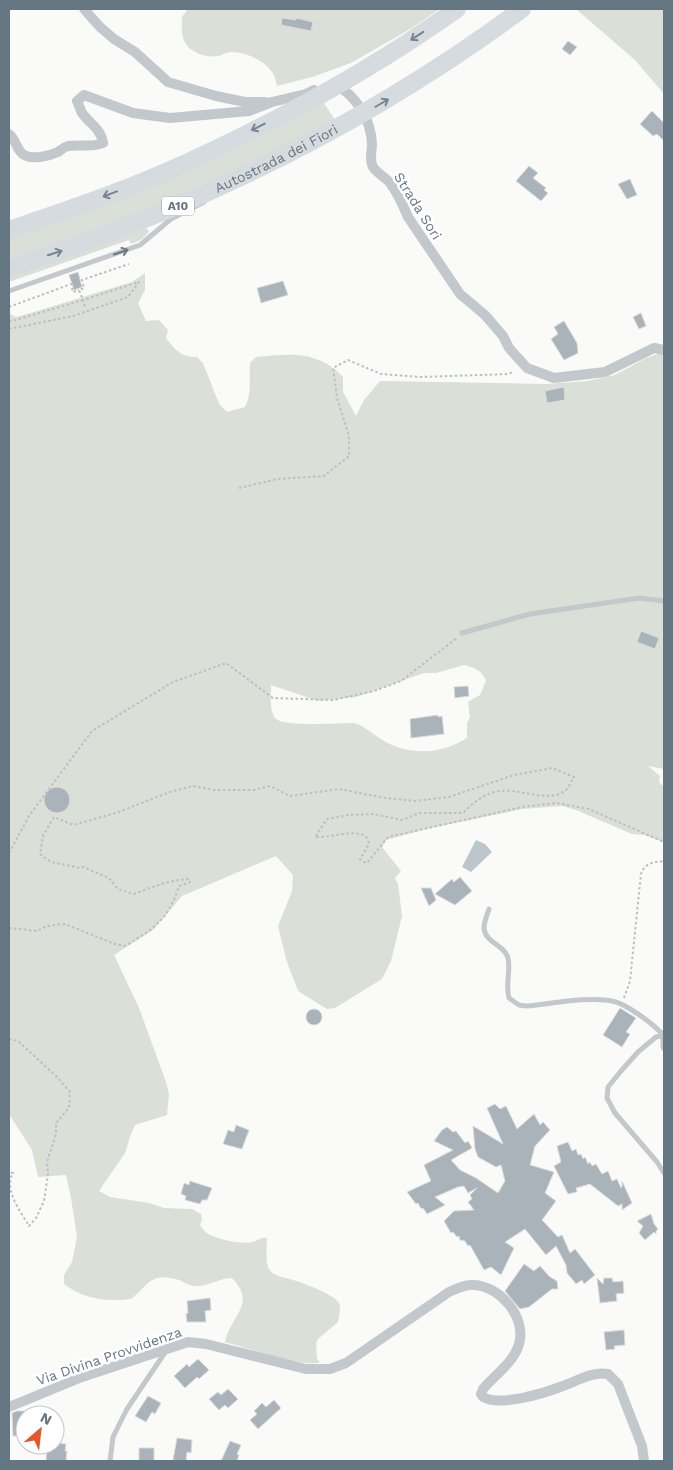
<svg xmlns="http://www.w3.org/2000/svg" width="673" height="1470" font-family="'Work Sans',sans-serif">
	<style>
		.green { fill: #dadfd7; fill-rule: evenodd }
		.water { fill: #bbc7cb }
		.building { fill: #aab3b9; stroke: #dcdcda }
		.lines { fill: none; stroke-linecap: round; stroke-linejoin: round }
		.path { stroke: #bbbfc2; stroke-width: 2; stroke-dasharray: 2.5 2.5; stroke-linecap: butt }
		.service { stroke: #c3c8cc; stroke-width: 5 }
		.minor { stroke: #c3c8cc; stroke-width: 10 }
		.motorway { stroke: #d6dbdf; stroke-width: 18 }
		.oneway { stroke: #768591 }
		.oneway2 { stroke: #6a7a87 }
		.labels { text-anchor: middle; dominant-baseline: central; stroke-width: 5; stroke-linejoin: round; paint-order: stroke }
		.shield { fill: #fff; stroke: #939fa8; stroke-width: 1 }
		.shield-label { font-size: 12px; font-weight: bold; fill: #657683 }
		.street-label { font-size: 14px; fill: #657683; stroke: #fff }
	</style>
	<rect width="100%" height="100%" fill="#fafaf8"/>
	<path class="green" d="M188,9h252l-28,19 -61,35 -39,14 -35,9c-1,-4 -2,-10 -5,-14 -8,-12 -26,-20 -41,-20 -5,0 -9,4 -14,4 -12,2 -29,-4 -33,-16 -3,-6 -2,-16 -2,-23z
		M576,9h88v85l-29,-34z
		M323,102l13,19 -61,33 -150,65 -116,41v-23z
		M146,228l3,3c-4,7 -10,10 -18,13l-2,-4 -120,42v-6l45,-14z
		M145,273v17l-7,13 8,18 13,-1 9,10 -2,8c9,12 15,19 31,19l6,6 16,41 8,8 18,-5c7,-14 4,-29 5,-44l6,-6c34,-3 61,-7 87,20v15l13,24 8,-16 16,-19 167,3 41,-3 27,-6 31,-17 18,-6v417l-16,-3 12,10 -1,6 5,5v55l-20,-7 -12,-1 -56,-24 -14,-4 -39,3 -97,20 -40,11 -4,7 19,24 -6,7 3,6 4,32 -11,45 -9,18 -47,29 -8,1 -29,-18 -11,-29 -9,-36 14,-35 1,-16 -17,-19 -94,40 -29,34 -39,25 25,53 27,74 3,12 -2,21 -32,10 -4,9 -6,19 -26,38 11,6 39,6 15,5 28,1 9,5 1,5 -2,6c2,3 5,7 8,9 9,5 34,11 44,8 6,-1 8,-5 15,-4 0,9 -2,24 2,31 4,7 14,8 21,10 10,3 44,15 49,24 2,4 0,14 -1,19l-20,17 -2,4 1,16 3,3c-12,7 -79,-16 -95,-20 6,-27 32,-38 7,-64 -12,0 -23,8 -35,8 -6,1 -13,-4 -18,-6 -29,-9 -30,5 -48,19 -25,3 -47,0 -67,-15v-9l8,-13 5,-25 -6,-39 -5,-23 -28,2 -6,-27 -23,-36v-801l7,4 8,-2 108,-33zM464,665c11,3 18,5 22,16l-6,14 -12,7 2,15 -3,6v15c-26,17 -60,18 -86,1 -10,-6 -16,-13 -27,-16 -15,0 -69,4 -78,-4 -7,-7 -5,-26 -5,-34l47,16 38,-4 68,-24h12z"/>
	<path class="water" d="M476,840l9,4 7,8 -21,20 -9,-5z"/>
	<path class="building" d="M282,18l14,2v-2l17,4 -2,9 -30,-6z
		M568,41l9,6 -7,8 -8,-6z
		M652,111l12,12v18l-7,-7 -4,2 -13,-12z
		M529,166l9,7 -5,5 13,10 -2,2 4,3 -7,8 -25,-20z
		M630,179l7,16 -10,4 -9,-15z
		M78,272l4,15 -8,3 -5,-15z
		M283,281l5,14 -27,8 -4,-15z
		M641,313l5,13 -7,3 -6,-12z
		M564,321l13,22 1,10 -14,7 -13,-21 7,-5 -4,-7z
		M564,387l1,13 -18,3 -2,-12z
		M641,631l18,7 -4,11 -18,-7z
		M468,686l1,10 -14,2 -1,-11z
		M438,715v2l4,-1 2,18 -33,4 -1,-19z
		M44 800a13 13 0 1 1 26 0a13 13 0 1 1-26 0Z
		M460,877l12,14 -17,14 -20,-11 17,-15 2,3z
		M421,888h10l5,12 -7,6z
		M620,1008l16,10 -10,14 4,2 -8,13 -19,-12z
		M306 1017a8 8 0 1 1 16 0a8 8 0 1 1-16 0Z
		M495,1104l5,5 6,-3 11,23 17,-15 6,11 3,-3 7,8 -15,16 -5,19 24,7 -9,21 11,8 -14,19 16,17 4,-2 8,18 5,-4 20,26 -11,9 -2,-4 -6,4 -9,-11 -1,-8 -10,-19 -10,9 -21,-26 -20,13 9,6 -13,27 -10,-8 -7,3 -14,-25 -2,1 -3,-5 -5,-1 -1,-4 -2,1 -4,-5 -2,1 -7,-12 10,-10 20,-1 -6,-8 4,-3 -2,-4 7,-7 -9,5 -4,-7 -6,1 -23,10 10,8 -18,9 -4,-6 -1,1 -2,-2 -2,-4 -2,1 -9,-12 24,-11 -7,-16 29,-15 -19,-9 8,-11 5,-3 6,5 3,-1 9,12 3,-2 4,7 -21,12 9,10 16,8 22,15 7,-12 -4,-16 -5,2 -18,-10 -3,-8 -2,-23 30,18 -16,-36z
		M236,1125l13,5 -7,19 -19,-5 5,-14 6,2z
		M568,1142l4,9 4,-2 2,6 3,-1 2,5 2,-2 3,7 2,-2 2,4 4,-2 6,10 6,-3 4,10 5,-2 4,9 1,-1v-6l10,22 -10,7v-6l-4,2 -28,-22 -14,4 1,4 -9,2 -14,-28 7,-4 -4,-16z
		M190,1181l22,7 -5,12h-5l-2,4 -15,-4 1,-4 -5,-2 3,-11 5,2z
		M651,1214l3,10 4,5 -2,2v3l-2,-2 -9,8 -6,-7 4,-7 -6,-5z
		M524,1264l10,7 6,-5 10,11 7,4 1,8h-6l-23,18 -9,2 -15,-18z
		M597,1278l6,6 1,-6h8l1,4 10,-1 1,12 -8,1 1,7 -17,2z
		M210,1298l1,12 -6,1 1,11h-19l-1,-8 2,-1 -1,-12z
		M624,1330l1,15 -11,1 1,3 -9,1 -2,-18z
		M198,1359l11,11 -10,9 -2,-2 -12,11 -11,-12 13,-12 2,3z
		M228,1389l10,10 -10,9 -3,-3 -6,5 -10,-11 9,-7 3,3z
		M148,1396l13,7 -6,11 -3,-2 -6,10 -11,-6z
		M274,1400l7,8 -23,21 -8,-9 7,-6 -3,-3 8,-8 4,4z
		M17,1411h8v25h-12l-1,-23z
		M177,1438l15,2 -1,13 -4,-1 -1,9 -13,-1z
		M230,1441l11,4 -4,9 2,1 -2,6h-16z
		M55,1443l11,1 -1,7h2l-1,10h-20l1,-16h8z
		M139,1448h15v13h-15z"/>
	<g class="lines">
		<path class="path" d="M9,307l62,-23 2,8 6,-2
			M9,322l74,-22 -4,-10 5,-2 -2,-8 47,-16
			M9,329l64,-13 55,-19 11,-15 -56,18 2,8
			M239,488l39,-9 46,-3 25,-20v-20l-12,-38 -4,-30 15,-8 33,14 40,3 88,-3 5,-3
			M9,853l20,-37 63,-85 81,-49 53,-19 47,35 60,2 41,-9 27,-10 56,-43
			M9,928l28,3 10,-5 18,-2 50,20 10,2c30,-18 43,-26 54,-60l11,-4 -1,-3c-20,1 -37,8 -55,15l-16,-5 -9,-11 -26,-11 -3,1 -29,-6 -11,-8 3,-18 11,-19 19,8 43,-12 54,-21 23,-6 21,4h39l17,-4 20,10 49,-7 46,9 30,3 34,-4 65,-22 38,-7 22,9c-3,4 -5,11 -9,14 -20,13 -47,-5 -70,1 -13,3 -23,12 -32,21h-44l-17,7 -29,-6 -24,1 -22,4 -12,18c13,1 36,-7 48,-2 4,1 5,6 6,9l-9,15 2,2 5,2 21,-26 134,-30 34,-4 33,6 75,33
			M624,998l6,-17 11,-107c4,-11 12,-12 23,-13
			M9,1039l9,2 38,35 14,16 -1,16 -13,15v11l-9,28 1,12 -4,27 -8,17 -7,8c-8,-14 -26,-37 -16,-53l-4,-1"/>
		<path class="service" d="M9,291l131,-46 31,-26 33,-17
			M462,633l68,-19 109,-16 25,3
			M489,909c-2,6 -5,13 -5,19 1,15 21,17 24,30 3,13 -3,27 1,40l10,7 8,1c22,-2 64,-10 85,-5 13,2 42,23 51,34v12l1,2
			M663,1035l-7,2 -18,15 -17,19 -13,16 -1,11 8,15 42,49 7,11
			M110,1461l3,-24 14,-28 39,-58"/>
		<path class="minor" d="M84,9l16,18 14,12 21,13 33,30 48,14 29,6h20
			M334,84c22,11 37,35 38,60 0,6 -3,16 1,23 4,6 12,10 17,16 8,10 13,22 18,34l52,77 25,21 18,21 6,12 18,20 27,10 51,-6 49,-24 10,2
			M9,134c7,5 7,16 15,21 9,5 25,1 34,-3 3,-2 6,-5 10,-6 12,-2 23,2 35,-3 -2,-14 -13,-19 -21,-30 -2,-4 -3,-8 -5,-12l7,-6 49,18 37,5 79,-7 23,-9 34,-8 8,-4
			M663,1035h1
			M9,1407l73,-30 106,-35 18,2 100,25h24l16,-6 103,-71c7,-3 14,-7 22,-7 28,-1 56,32 48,59 -5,18 -24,31 -36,45l-2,5 2,3c17,10 62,-4 80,-11 14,-5 30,-15 45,-12l10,10 24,62 2,15"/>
		<g class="motorway">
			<path d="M9,230c53,-18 106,-36 157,-58 101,-45 201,-99 291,-163"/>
			<path id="s1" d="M9,268c185,-59 356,-143 513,-259"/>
		</g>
	</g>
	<defs><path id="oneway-shaft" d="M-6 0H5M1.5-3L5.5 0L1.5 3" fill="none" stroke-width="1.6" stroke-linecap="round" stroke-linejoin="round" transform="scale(1.25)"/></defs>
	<g class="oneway">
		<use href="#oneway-shaft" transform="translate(417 36) rotate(147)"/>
		<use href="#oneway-shaft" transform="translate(382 103) rotate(-30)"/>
		<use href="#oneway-shaft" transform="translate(258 127) rotate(153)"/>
		<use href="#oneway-shaft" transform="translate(110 194) rotate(159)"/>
		<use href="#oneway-shaft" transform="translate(55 253) rotate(-18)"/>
	</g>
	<use class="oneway2" href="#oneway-shaft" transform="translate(121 252) rotate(-19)"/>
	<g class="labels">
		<rect class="shield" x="162" y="196.5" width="32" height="19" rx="4"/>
		<g class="shield-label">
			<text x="178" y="206">A10</text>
		</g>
		<g class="street-label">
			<text stroke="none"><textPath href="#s1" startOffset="289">Autostrada dei Fiori</textPath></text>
			<text transform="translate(418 206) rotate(58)">Strada Sori</text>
			<text transform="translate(109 1356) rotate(-19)">Via Divina Provvidenza</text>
		</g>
	</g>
	<rect width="673" height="1470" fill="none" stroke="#657683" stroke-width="20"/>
	<g transform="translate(40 1430) rotate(28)"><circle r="24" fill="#ffffff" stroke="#c1c8cd"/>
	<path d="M0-4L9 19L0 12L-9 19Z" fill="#e4572e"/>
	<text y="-8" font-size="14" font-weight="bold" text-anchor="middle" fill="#657683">N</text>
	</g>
</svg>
